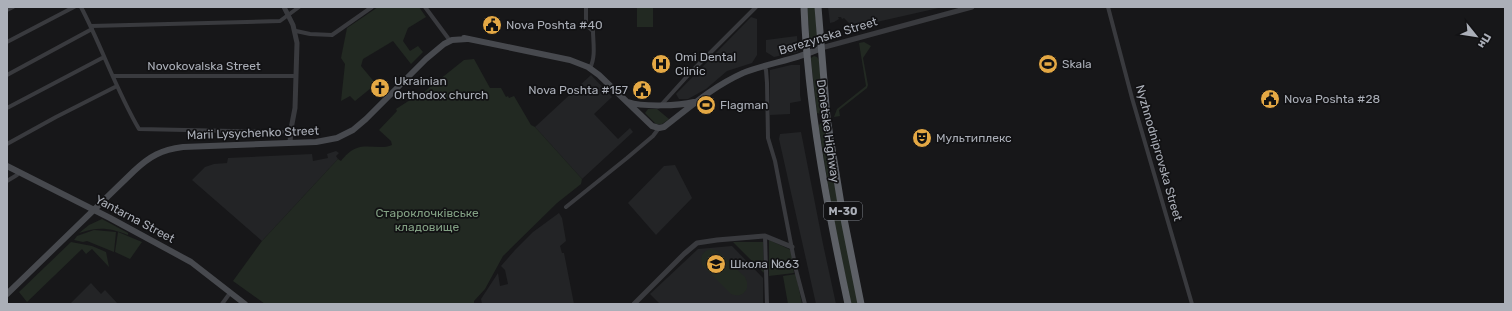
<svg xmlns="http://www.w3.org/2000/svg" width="1512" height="311" font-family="Rubik,sans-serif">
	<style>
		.built { fill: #232426 }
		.green { fill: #222922 }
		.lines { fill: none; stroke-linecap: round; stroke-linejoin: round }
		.minor { stroke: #393a3e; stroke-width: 4 }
		.tertiary { stroke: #393a3e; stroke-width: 5 }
		.secondary { stroke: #47494e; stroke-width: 6 }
		.trunk { stroke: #5d6066; stroke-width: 7 }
		.labels { text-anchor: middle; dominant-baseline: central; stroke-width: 3.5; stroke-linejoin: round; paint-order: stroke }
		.shield { fill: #121214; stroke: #7d8087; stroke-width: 1 }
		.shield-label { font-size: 11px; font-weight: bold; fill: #abafb8 }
		.poi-label { font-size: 12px; fill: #abafb8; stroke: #121214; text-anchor: start }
		.street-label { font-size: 12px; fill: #abafb8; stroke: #121214 }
		.park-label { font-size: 12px; fill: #83a184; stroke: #121214 }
	</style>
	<rect width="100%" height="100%" fill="#171719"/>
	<path class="built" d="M828,7h115l-93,21 -1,-5 -5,-5 -2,1 -1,-2h-3l1,2 -5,3 -4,1z
		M751,17l6,2v36l-5,8 -25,8 -21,18 -18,10h-9l-3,-5z
		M797,36l1,16 -24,5 -8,-5v-12z
		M791,65h9v30l1,6 -11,2v11l-20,1v-45z
		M591,75l21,22 -18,17 24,25 12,-11 3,4 -51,47 -47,-52z
		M801,132l22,112 13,60h-20l-37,-165 1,-5z
		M336,151l3,2 -3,3 2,3 -76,82 -70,-61 13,-13 9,-3 13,-1 1,-5 84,-4 1,7 15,-3 -1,-4z
		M675,165l17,33 -36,37 -28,-32 36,-37z
		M559,213l3,5 4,23 -6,5 2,7h2l10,51h-92l-1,-5 17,-26 2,13 8,-2 -3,-14 -4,-4 14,-16 18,-18z
		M732,246l31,32v26h-103l-10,-10 48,-45z
		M91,283l10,11 4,-4 13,14h-48z"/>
	<path class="green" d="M378,7h41l7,10 -18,11 -5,13 7,10 8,-5 5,6 -12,12 -18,-23 -30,18 -2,7 15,18 -21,17 -5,-5 -9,5 4,-37 -4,-6 6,-30z
		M637,7h16v20h-16z
		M807,7h8l3,36 -4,3 -4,-2z
		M864,42l7,4 -8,12 5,27 -1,3 -28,22 1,6 -6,1 3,-8 29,-23 -7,-43z
		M814,56l3,1 2,3 5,52 -3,2 -4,-1 -6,-52v-3z
		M474,59l16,29h11l5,9 2,-1 1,2 5,-2 17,29 4,2 47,52 -1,5 -24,19 -54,53 -18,33 -11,12v3h-209l-32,-23 29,-40 76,-82 3,2c4,-5 9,-11 16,-13 11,-4 24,2 35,-3l-1,-4 -12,-11 18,-19 -1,-2 14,-9h4l50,-40z
		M648,109h9l12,10 -7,5h-6l-11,-11z
		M821,123h3l35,181h-8l-16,-77 -16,-98v-4z
		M102,219l26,14v2c-20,-8 -30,-8 -49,-2l10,-8z
		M94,230l22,2 -2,20 -27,-11 -4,1 -9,-2 3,-4z
		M118,232l24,10 -12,17 -15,-7z
		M769,240l22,10 3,23 -25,3z
		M71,242l21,4 14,6 3,15 -17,-18 -6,5 -4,-5 -55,53 -8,-10z
		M733,242h30l1,31z
		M712,249l7,3 26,25 2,5v6c-3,7 -8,9 -16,6l-29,-29c-3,-8 1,-15 10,-16z
		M796,274l6,30h-14l-5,-28z"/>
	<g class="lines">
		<path class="minor" d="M81,7c21,40 35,83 58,122l145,3 6,4
			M425,7l23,31
			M586,7v18l7,6c0,11 3,26 -3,37
			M1108,7l24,91 60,206
			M7,10l6,-3
			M91,26l189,-5 19,-14
			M296,31l14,3 22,1 40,-28
			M7,42l67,-35
			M764,66l2,4 1,13 1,55 7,23 21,109 9,34
			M7,75l85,-46
			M113,76h183
			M662,104l29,-32 65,-65
			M7,108l97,-51
			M7,144l49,-27 61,-31
			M7,181l10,-6 1,-3
			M566,207l61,-49 26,-22 6,-8
			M765,236l2,68
			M222,304l8,-11"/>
		<path class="tertiary" d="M284,7l9,18 4,18 -2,65 -4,21 -1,14
			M821,48l151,-41
			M634,304l50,-50 13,-11 20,-3 48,-4 27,11"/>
		<path class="secondary" d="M464,38l106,22 18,7 11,8 53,51 7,2 5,-1c26,-20 48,-40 79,-54 25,-10 53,-13 78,-25
			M628,102c14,5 51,4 66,0
			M7,166l103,52 81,44 54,42
			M7,294l127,-123c16,-15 27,-21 49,-24l133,-5 21,-4 16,-8 13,-11 60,-60 18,-15 8,-4 15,-1"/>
		<path class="trunk" d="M804,7c4,100 23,199 44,297
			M818,7l9,111 14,86 20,100"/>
	</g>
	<defs>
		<g id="civic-disc" transform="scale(1)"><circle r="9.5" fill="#e4a844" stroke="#121214"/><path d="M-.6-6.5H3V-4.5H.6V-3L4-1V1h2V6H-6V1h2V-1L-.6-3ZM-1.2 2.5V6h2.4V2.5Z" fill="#111"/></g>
		<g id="hospital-disc" transform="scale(1)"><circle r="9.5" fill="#e4a844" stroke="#121214"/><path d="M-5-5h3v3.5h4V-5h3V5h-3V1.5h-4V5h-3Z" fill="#111"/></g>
		<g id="stadium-disc" transform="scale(1)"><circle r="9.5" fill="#e4a844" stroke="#121214"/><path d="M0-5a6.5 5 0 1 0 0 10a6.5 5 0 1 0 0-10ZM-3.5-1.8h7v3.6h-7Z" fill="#111"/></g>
		<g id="church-disc" transform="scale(1)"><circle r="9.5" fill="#e4a844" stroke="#121214"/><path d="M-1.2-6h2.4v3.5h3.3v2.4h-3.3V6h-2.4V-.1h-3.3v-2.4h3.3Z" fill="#111"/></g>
		<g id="theatre-disc" transform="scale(1)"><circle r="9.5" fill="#e4a844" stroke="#121214"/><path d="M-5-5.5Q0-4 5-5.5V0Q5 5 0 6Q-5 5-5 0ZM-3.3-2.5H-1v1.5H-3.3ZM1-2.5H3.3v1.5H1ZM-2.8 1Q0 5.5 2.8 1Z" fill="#111"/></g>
		<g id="school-disc" transform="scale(1)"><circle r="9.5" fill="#e4a844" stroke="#121214"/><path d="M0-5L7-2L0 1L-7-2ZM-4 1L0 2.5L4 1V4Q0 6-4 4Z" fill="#111"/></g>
	</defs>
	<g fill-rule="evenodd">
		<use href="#civic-disc" x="492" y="25"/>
		<use href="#hospital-disc" x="661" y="64"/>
		<use href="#stadium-disc" x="1048" y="64"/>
		<use href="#church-disc" x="380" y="88"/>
		<use href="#civic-disc" x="642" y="90"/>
		<use href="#civic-disc" x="1270" y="99"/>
		<use href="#stadium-disc" x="706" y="105"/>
		<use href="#theatre-disc" x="922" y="138"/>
		<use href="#school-disc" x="716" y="264"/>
	</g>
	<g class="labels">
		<rect class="shield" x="824" y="202" width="38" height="18" rx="3"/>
		<g class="shield-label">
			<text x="843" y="211">М-30</text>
		</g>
		<g class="poi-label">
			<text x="506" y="25">Nova Poshta #40</text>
			<text x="675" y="57">Omi Dental<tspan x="675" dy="14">Clinic</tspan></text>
			<text x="1062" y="64">Skala</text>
			<text x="394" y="81">Ukrainian<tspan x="394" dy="14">Orthodox church</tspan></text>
			<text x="628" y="90" text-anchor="end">Nova Poshta #157</text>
			<text x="1284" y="99">Nova Poshta #28</text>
			<text x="720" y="105">Flagman</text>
			<text x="936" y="138">Мультиплекс</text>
			<text x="730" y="264">Школа №63</text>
		</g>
		<g class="street-label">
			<text transform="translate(828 36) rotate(-17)">Berezynska Street</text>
			<text x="204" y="66">Novokovalska Street</text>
			<text transform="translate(828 131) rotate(82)">Donetske Highway</text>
			<text transform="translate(253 133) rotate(-2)">Marii Lysychenko Street</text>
			<text transform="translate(1159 153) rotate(74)">Nyzhnodniprovska Street</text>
			<text transform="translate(135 219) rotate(28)">Yantarna Street</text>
		</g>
		<g class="park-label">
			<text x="427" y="213">Староклочківське<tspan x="427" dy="14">кладовище</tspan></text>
		</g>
	</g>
	<rect width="1512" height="311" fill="none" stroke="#abafb8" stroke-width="16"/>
	<g transform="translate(1476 36) rotate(120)" stroke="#121214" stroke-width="3" paint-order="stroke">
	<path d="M0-3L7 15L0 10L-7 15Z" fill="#abafb8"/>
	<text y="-6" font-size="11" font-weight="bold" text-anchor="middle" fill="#abafb8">Пн</text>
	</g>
</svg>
